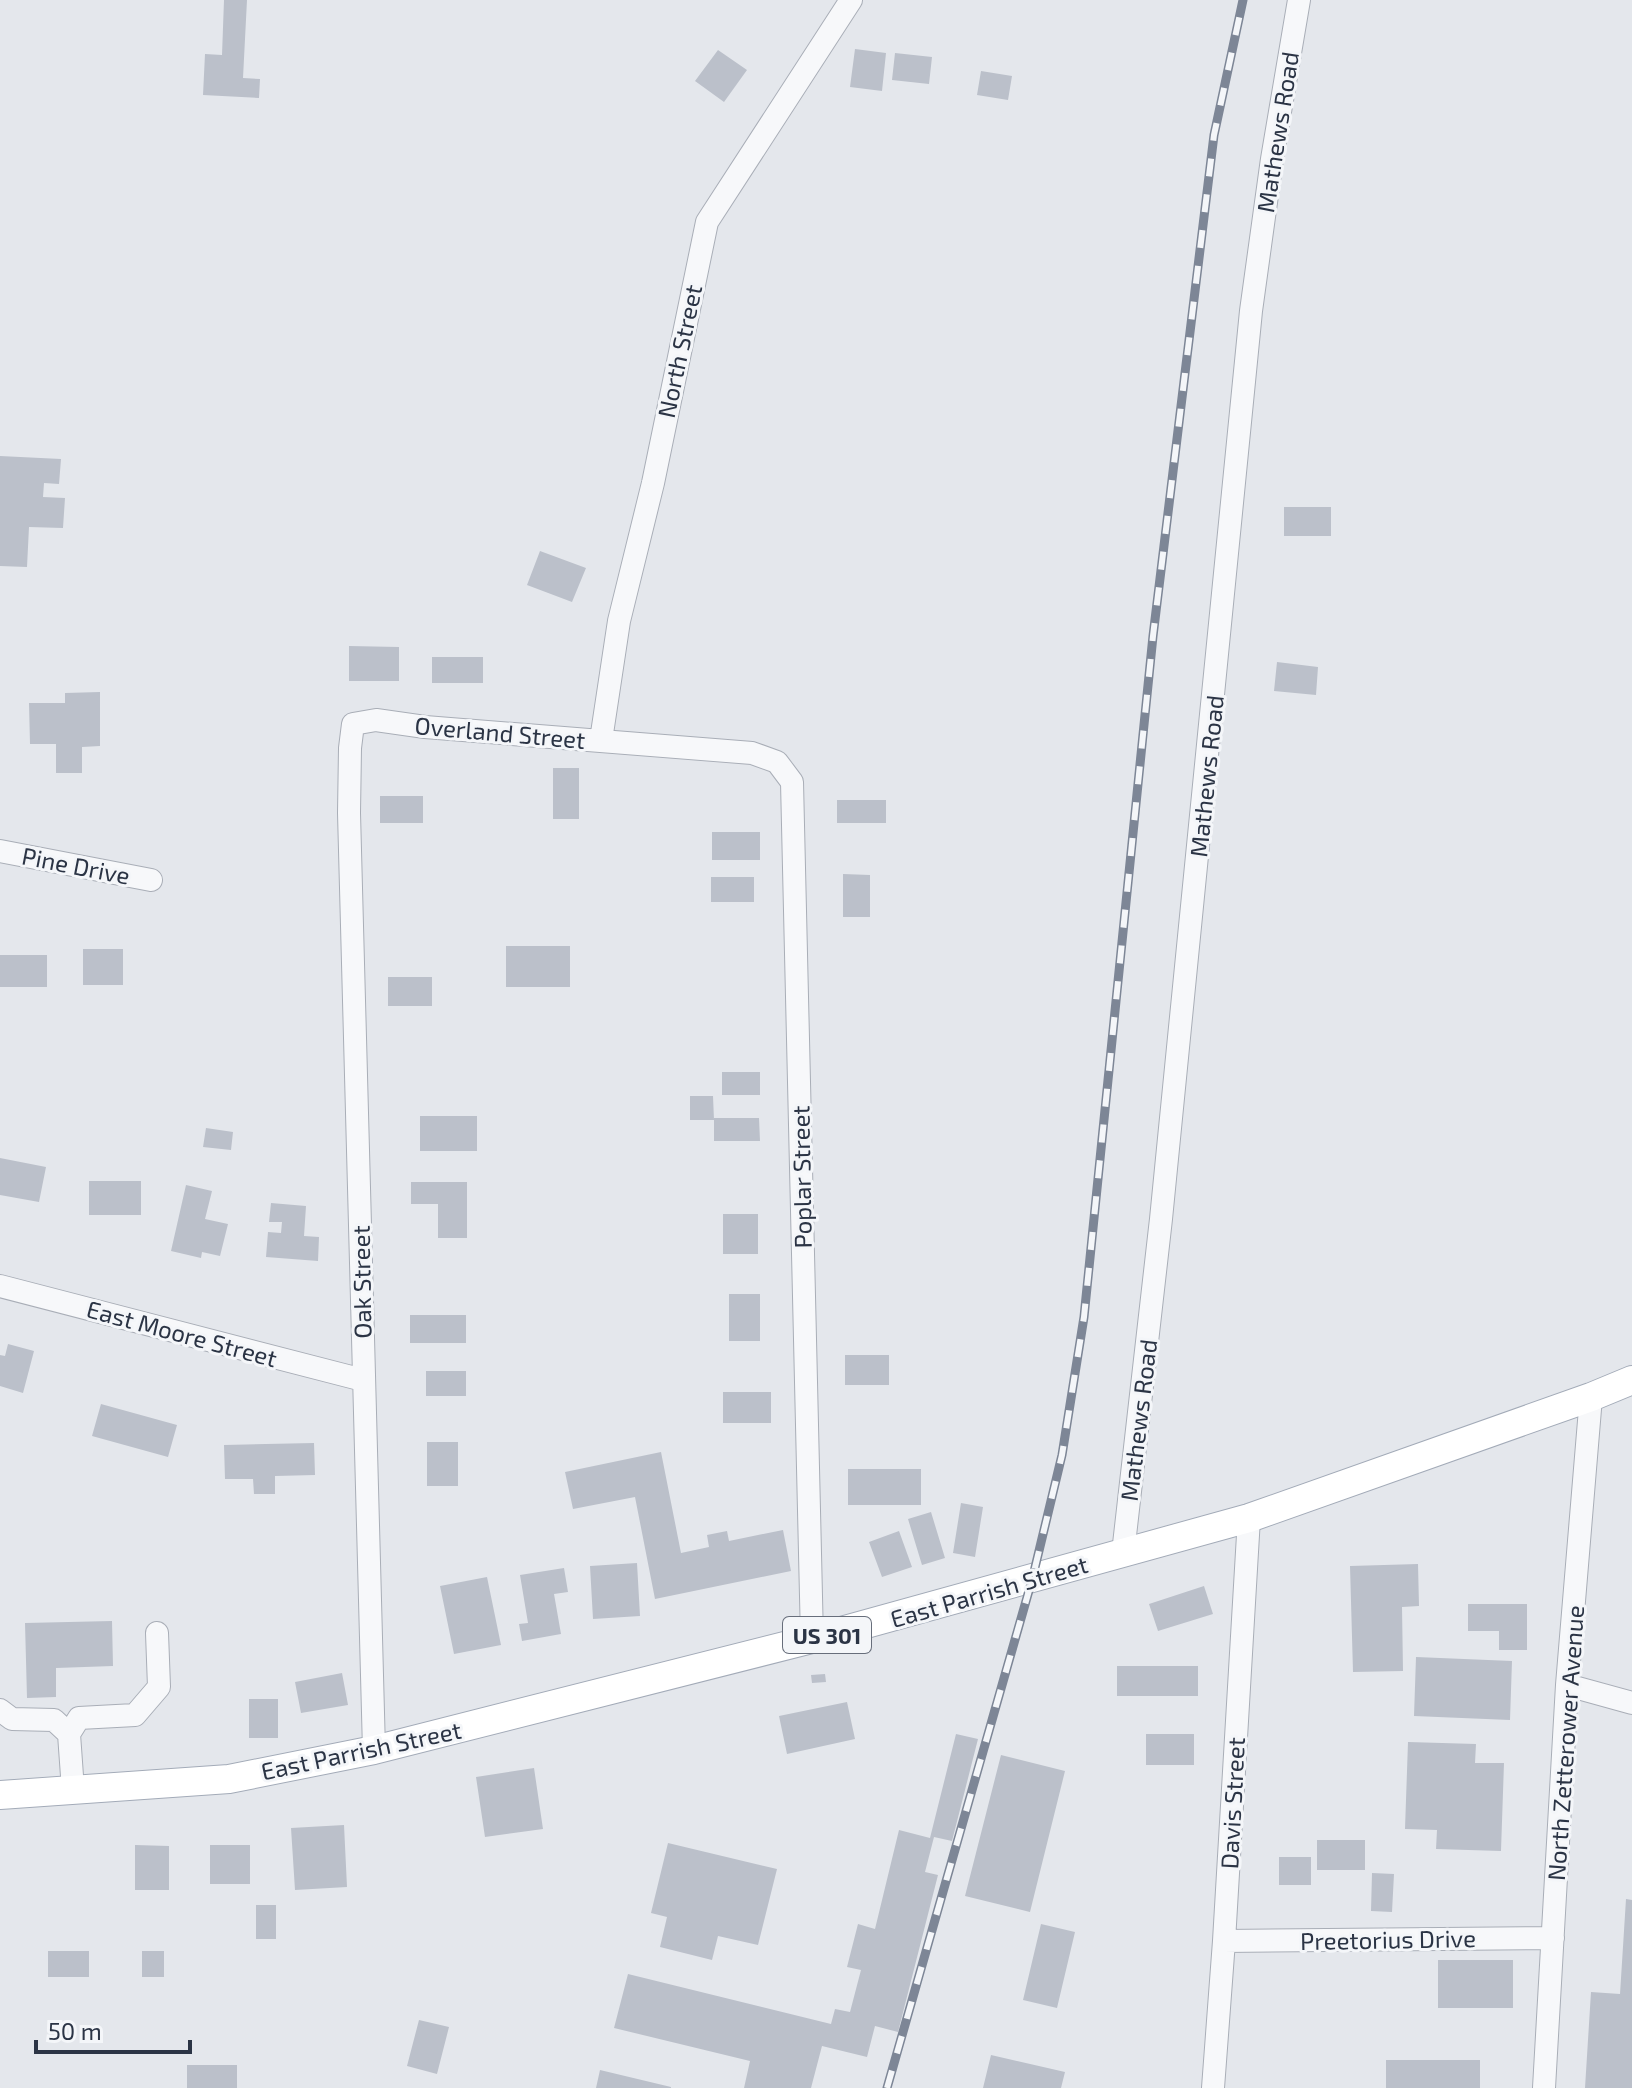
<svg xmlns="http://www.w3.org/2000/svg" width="1632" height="2088" font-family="'Exo 2',sans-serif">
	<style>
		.building { fill: #bbc0ca }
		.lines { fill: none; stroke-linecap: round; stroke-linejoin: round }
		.minor-casing { stroke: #a9aeb7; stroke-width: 24 }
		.major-casing { stroke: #a3abb8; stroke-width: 30 }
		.minor { stroke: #f7f8fa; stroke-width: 22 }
		.major { stroke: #fff; stroke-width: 28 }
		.rail-casing { stroke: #7d8696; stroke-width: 9 }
		.rail { stroke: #f4f6f9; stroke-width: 6; stroke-dasharray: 18; stroke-linecap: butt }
		.labels { text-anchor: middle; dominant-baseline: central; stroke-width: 6; stroke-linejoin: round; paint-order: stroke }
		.shield { fill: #f4f6f9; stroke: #676e7b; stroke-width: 2 }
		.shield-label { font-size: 22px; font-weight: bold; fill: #2b3445 }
		.street-label { font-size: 24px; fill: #2b3445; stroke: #f4f6f9 }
	</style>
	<rect width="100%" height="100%" fill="#e4e7ec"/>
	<path class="building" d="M224,0h23l-4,78 17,1 -1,19 -56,-3 2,-41 17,1z
		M855,49l31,4 -4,38 -32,-4z
		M718,50l29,20 -23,32 -29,-21z
		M895,53l37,4 -3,27 -37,-4z
		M981,71l31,5 -4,24 -31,-5z
		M0,456l61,3 -2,25 -15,-1 -1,14 22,1 -2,30 -34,-1 -2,40 -27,-1z
		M1284,507h47v29h-47z
		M540,551l46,17 -14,34 -45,-17z
		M349,646l50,1v34h-50z
		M432,657h51v26h-51z
		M1277,662l41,5 -2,28 -42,-4z
		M100,692v54l-18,1v26h-26v-29h-26l-1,-41h36v-10z
		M553,768h26v51h-26z
		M380,796h43v27h-43z
		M837,800h49v23h-49z
		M712,832h48v28h-48z
		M843,874l27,1v42h-27z
		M711,877h43v25h-43z
		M506,946h64v41h-64z
		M83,949h40v36h-40z
		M0,955h47v32h-47z
		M388,977h44v29h-44z
		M722,1072h38v23h-38z
		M690,1096h23l1,24h-24z
		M420,1116h57v35h-57z
		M714,1118h45l1,23h-46z
		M206,1128l27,4 -2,18 -28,-3z
		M0,1158l46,9 -7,35 -39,-7z
		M89,1181h52v34h-52z
		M411,1182h56v56h-29v-34h-27z
		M186,1185l26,6 -7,28 23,5 -8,32 -18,-4 -1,6 -30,-7z
		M271,1203l35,3 -2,30 15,1 -1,24 -52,-4 2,-25 13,1 1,-11h-13z
		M723,1214h35v40h-35z
		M729,1294h31v47h-31z
		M410,1315h56v28h-56z
		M8,1344l26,7 -11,42 -23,-7v-31l5,1z
		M845,1355h44v30h-44z
		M426,1371h40v25h-40z
		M723,1392h48v31h-48z
		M101,1404l76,21 -9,32 -76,-21z
		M427,1442h31v44h-31z
		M314,1443l1,32 -40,1v18h-21l-1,-15h-28l-1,-34z
		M661,1452l20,101 28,-6 -2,-12 20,-4 2,10 54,-11 8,41 -136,28 -20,-102 -62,12 -8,-37z
		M848,1469h73v36h-73z
		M961,1503l22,4 -8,50 -22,-4z
		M931,1512l14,46 -23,7 -14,-46z
		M899,1531l13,36 -30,10 -13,-35z
		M637,1563l3,53 -47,3 -3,-53z
		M1418,1564l1,42 -17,1 1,64 -50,1 -3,-106z
		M564,1568l4,24 -14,2 7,40 -39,7 -3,-17 9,-1 -8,-48z
		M487,1577l14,68 -47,9 -14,-68z
		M1204,1586l9,28 -55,17 -9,-27z
		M1468,1604h59v46h-28v-19h-31z
		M112,1621l1,45 -57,2v29l-29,1 -2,-75z
		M1416,1657l96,4 -2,59 -96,-4z
		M1117,1666h81v30h-81z
		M342,1673l6,32 -47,8 -6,-31z
		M825,1674l1,8 -14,1 -1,-8z
		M249,1699h29v39h-29z
		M847,1702l8,37 -68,15 -8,-38z
		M956,1734l22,5 -26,102 -18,-4 -9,35 13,3 -40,157 -23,-6 -8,31 -45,-11 -11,42h-67l6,-27 -136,-33 14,-54 203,50 4,-15 15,3 11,-42 -14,-3 11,-43 17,5 24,-99 31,8z
		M1146,1734h48v31h-48z
		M1408,1742l68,2 -1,19h29l-3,88 -65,-2 1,-19 -32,-1z
		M1001,1755l64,16 -35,141 -65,-16z
		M534,1768l9,61 -58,8 -9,-60z
		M344,1825l3,62 -52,3 -4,-62z
		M1317,1840h48v30h-48z
		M668,1843l109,26 -19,76 -40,-9 -6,24 -52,-13 7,-30 -16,-4z
		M135,1845l34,1v44h-34z
		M210,1845h40v39h-40z
		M1279,1857h32v28h-32z
		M1372,1873l22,1 -2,38 -21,-1z
		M1626,1899l6,1v188h-47l6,-96 29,2z
		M256,1905h20v34h-20z
		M1041,1924l34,8 -18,76 -34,-8z
		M48,1951h41v26h-41z
		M142,1951h22v26h-22z
		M1438,1960h75v48h-75z
		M419,2020l30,7 -12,47 -30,-8z
		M991,2055l74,17 -4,16h-78z
		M1386,2060h94v28h-94z
		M187,2065h50v23h-50z
		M600,2070l71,17v1h-75z"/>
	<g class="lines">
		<g class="minor-casing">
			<path id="minor" d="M601,740l18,-119 34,-138 54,-261 144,-222
				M0,851l151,29
				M0,1286l363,94
				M1123,1553l38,-334 90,-908 21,-152 27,-159
				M1567,1685l65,18
				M0,1710l12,9 42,1 15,14
				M374,1750l-25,-937 1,-65 3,-24 23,-4 49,7 327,26 25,9 15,20 20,857
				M73,1790l-4,-56 10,-16 56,-3 24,-28 -2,-54
				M1224,1941l329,-3
				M1213,2088l11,-147 25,-423
				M1544,2088l23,-403 24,-288"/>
		</g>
		<g class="major-casing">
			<path id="major" d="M0,1795l229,-16 145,-29 438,-111 437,-121 342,-121 41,-17"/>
		</g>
		<use href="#minor" class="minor"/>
		<use href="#major" class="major"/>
		<g class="rail-casing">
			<path id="rail" d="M887,2088l145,-508 30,-125 22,-138 69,-681 61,-501 29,-135"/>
		</g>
		<use href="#rail" class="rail"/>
	</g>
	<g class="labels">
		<rect class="shield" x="783" y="1617" width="88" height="36" rx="6"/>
		<g class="shield-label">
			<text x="827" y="1635">US 301</text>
		</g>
		<g class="street-label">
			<text transform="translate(1277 132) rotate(-81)">Mathews Road</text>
			<text transform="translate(679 351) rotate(-78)">North Street</text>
			<text transform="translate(500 732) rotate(5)">Overland Street</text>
			<text transform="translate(1206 776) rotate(-84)">Mathews Road</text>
			<text transform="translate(76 865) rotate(11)">Pine Drive</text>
			<text transform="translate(801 1177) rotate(-91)">Poplar Street</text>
			<text transform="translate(361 1282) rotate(-91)">Oak Street</text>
			<text transform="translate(182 1333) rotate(15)">East Moore Street</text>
			<text transform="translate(1138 1420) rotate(-83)">Mathews Road</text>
			<text transform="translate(989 1591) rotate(-16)">East Parrish Street</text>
			<text transform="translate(1565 1743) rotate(-86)">North Zetterower Avenue</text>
			<text transform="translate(361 1750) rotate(-12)">East Parrish Street</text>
			<text transform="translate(1232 1803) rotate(-87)">Davis Street</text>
			<text transform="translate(1388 1939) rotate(-1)">Preetorius Drive</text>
		</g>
	</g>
	<path d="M36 2040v12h154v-12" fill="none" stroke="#2b3445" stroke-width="4"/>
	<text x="48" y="2040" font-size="24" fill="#2b3445" stroke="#f4f6f9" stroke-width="6" paint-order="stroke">50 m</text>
</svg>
